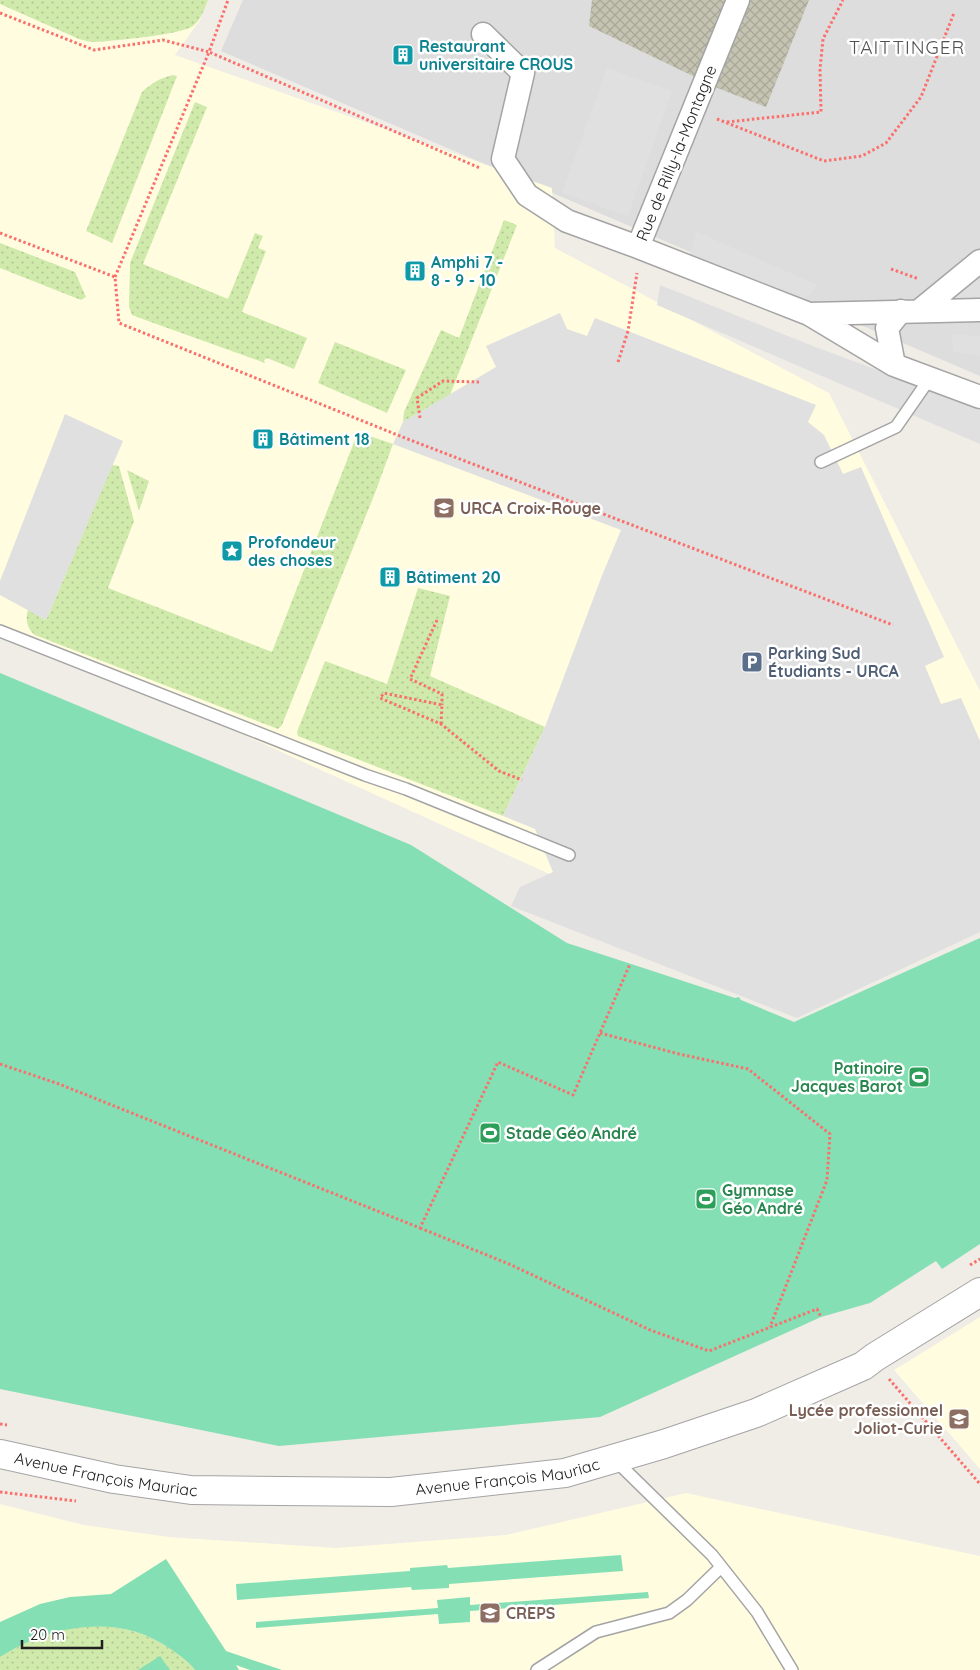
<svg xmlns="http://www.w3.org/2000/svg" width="980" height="1670" font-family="Quicksand,sans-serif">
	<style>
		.residential { fill: #dedddd }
		.education { fill: #fffce0 }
		.construction { fill: url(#construction-cross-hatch) }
		.grass { fill: url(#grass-dots) }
		.pitch { fill: #84dfb4 }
		.parking { fill: #e0e0e0 }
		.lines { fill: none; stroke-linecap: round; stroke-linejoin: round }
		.service-casing { stroke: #a4a4a4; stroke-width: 14 }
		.minor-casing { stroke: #a4a4a4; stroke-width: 25 }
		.tertiary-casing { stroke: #a4a4a4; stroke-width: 30 }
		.path { stroke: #fa706d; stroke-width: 3; stroke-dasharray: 2.5 2.5; stroke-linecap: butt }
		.service { stroke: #fff; stroke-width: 11 }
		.minor { stroke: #fff; stroke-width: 22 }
		.tertiary { stroke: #fff; stroke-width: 28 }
		.labels { text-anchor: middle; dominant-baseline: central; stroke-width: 5; stroke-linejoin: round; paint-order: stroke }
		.culture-label { font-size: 16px; font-weight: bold; fill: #0d838f; stroke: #fff; text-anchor: start }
		.street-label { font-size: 16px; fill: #202020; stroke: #fff }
		.education-label { font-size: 16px; font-weight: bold; fill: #785e54; stroke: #fff; text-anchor: start }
		.service-label { font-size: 16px; font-weight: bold; fill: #4e5e75; stroke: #fff; text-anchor: start }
		.leisure-label { font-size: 16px; font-weight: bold; fill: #27864d; stroke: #fff; text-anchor: start }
		.quarter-label { font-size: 19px; letter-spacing: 1px; fill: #535353; stroke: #fff }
	</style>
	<defs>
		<pattern id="construction-cross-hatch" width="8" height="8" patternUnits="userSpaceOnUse" patternTransform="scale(1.25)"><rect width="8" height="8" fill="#c5c3b1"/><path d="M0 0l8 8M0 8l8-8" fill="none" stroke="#a9a798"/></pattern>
		<pattern id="grass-dots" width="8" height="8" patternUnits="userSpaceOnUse" patternTransform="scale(1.25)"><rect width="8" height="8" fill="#d0eaac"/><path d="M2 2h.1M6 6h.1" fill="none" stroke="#b2c894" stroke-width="1.8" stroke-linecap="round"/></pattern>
	</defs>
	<rect width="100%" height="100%" fill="#f0ece6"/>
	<path class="residential" d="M243,0h737v376l-759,-325z"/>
	<path class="education" d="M0,0h208l-8,20 -25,35 377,133 3,60 274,145 151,298v202l-191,90 -789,-359z
		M980,1317v152l-86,-99z
		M686,1493l294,63v114h-980v-166l84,21 85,12 167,11 170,-13z"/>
	<path class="construction" d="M592,0h217l-43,107 -46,-18 -131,-63z"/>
	<path class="grass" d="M0,0h208c-4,10 -7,20 -15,26 -13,9 -81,15 -99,16 -5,0 -10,-2 -15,-3l-79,-35z
		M173,75l4,1 -65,167 -26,-12 56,-139c10,-9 18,-14 31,-17z
		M195,102l12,5 -64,157 85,35 27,-66 8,3 -5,12 8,3 -24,61 65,26 -13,31 -27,-11 -3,2 1,3 -117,-42 -16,-6 -3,-8 1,-44z
		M504,220l13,5 -67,170 -47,27 1,-10 37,-82 18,8z
		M0,243l75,29 11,25 -5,3 -81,-32z
		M335,342l71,28 -19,43 -69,-30z
		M358,432l35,12 -18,49 -93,232 -4,4 -243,-94c-8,-6 -10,-16 -7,-25l18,10 66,-155 7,1 15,55 -26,67 164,64z
		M127,470l22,11 -10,30z
		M418,588l32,8 -20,80 115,51 -42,89 -205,-80 -1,-4 28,-71 62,23z
		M76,1626c38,-1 68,3 99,26 7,6 15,11 20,18h-195v-13c23,-15 49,-24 76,-31z"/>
	<path class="pitch" d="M0,673l411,172 156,98 168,55 4,-1 2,3 53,22 186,-84v306l-38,25 -6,-8 -66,42 -49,14 -221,100 -321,29 -279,-57z
		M621,1555l2,16 -174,13v4l-37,2 -1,-3 -174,13 -1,-16 174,-13v-3l37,-3 1,3z
		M166,1559l60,92 56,19h-32l-14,-5 3,5h-44c-6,-8 -15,-14 -23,-20 -52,-38 -120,-26 -172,7v-35l40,-18 30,-7 41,-3z
		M648,1592l1,6 -179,13v11l-31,2 -1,-10 -182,14v-6l182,-14 -1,-8 33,-3v8z
		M160,1656l10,14h-32z"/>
	<path class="parking" d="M607,68l65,23 -44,125 -66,-23z
		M697,232l120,53 -14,17 -114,-46z
		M965,280l15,1v22l-41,-2z
		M660,285l158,63 162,60v36l-323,-139z
		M560,313l7,16 20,7 8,-18 221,87 -8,17 16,13 19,39 18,-7 83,190 -19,9 16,38 20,-6 19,43v191l-183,86 -286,-112 9,-19 33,-15 -18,-43 -32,-13 42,-89 56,-149 20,-48 -228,-86 10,-22 93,-55 -10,-21z
		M952,334l28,2v20l-27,-4z
		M65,414l58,27 -77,179 -46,-25v-14z"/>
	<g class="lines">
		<g class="service-casing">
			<path id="service" d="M821,462l75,-35 34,-49
				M0,631l365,144 41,14 163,66
				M615,1460l97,95 45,57 35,58
				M537,1670l59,-38 73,-19 18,-13 34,-33"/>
		</g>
		<g class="minor-casing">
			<path id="minor" d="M738,0l-100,247 171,67 85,51 86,32
				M483,34l40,39 -20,86 24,36 40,26 71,26
				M919,311l61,-50
				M809,314l171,-4
				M894,365l-7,-37 14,-17"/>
		</g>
		<g class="tertiary-casing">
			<g id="tertiary">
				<path id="s1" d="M0,1454l114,25 77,11 200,2 174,-19 99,-29 92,-31 107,-47 12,-9 105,-65"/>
			</g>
		</g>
		<path class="path" d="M0,13l94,37 69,-10 46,12 19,-52
			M717,119l107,42 38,-5 24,-13 35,-46 33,-84
			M727,122l94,-10 -1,-43 3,-30 20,-39
			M0,233l115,44 4,46 286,115 488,187
			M891,269l28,10
			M115,277l94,-225 271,116
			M618,362l10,-31 9,-58
			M420,418l-3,-20 26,-17 36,1
			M437,620l-27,59 32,15v11
			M441,724l1,-19 -58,-12 -4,5 61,26 58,47 23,9
			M600,1033l79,21 69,15 82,65 -3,46 -57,147
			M0,1064l59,20 361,144 78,-166 75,33 57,-131
			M420,1228l89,36 141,66 59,21 108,-42 4,8
			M970,1265l10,-6
			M889,1379l91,105
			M0,1424l7,1
			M0,1492l76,9"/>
		<use href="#service" class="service"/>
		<use href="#minor" class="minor"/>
		<use href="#tertiary" class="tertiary"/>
	</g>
	<defs>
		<g id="building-square" transform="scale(1.125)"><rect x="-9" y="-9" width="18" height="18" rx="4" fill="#0f9aa8" stroke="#fff"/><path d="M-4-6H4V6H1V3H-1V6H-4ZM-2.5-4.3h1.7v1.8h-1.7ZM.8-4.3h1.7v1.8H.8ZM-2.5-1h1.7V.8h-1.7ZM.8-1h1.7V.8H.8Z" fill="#fff"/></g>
		<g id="university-square" transform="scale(1.125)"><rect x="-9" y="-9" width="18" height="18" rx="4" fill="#8d6e63" stroke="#fff"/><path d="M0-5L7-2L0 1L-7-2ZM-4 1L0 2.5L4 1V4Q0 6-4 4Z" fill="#fff"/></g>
		<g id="sight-square" transform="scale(1.125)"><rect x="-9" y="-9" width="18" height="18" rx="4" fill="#0f9aa8" stroke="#fff"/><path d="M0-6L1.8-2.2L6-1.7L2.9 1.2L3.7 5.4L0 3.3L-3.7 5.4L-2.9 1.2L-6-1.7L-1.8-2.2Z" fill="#fff"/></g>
		<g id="parking-square" transform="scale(1.125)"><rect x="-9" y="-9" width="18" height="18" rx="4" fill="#5c6f8a" stroke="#fff"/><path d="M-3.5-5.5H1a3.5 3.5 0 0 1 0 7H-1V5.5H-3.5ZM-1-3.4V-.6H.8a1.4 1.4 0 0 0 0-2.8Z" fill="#fff"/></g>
		<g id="stadium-square" transform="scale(1.125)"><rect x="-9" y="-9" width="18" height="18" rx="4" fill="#2e9e5b" stroke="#fff"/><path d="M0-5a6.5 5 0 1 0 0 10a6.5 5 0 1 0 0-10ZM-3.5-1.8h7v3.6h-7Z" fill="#fff"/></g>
		<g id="school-square" transform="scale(1.125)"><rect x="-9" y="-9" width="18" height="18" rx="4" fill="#8d6e63" stroke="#fff"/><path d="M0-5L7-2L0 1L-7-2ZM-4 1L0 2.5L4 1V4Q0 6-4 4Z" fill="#fff"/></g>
	</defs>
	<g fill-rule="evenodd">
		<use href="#building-square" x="403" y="55"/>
		<use href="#building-square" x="415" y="271"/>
		<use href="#building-square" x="263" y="439"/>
		<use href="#university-square" x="444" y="508"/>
		<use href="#sight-square" x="232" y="551"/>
		<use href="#building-square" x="390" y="577"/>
		<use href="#parking-square" x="752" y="662"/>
		<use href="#stadium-square" x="919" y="1077"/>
		<use href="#stadium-square" x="490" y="1133"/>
		<use href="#stadium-square" x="706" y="1199"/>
		<use href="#school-square" x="959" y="1419"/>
		<use href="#university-square" x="490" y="1613"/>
	</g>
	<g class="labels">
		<g class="culture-label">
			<text x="419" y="46">Restaurant<tspan x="419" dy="18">universitaire CROUS</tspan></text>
			<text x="431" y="262">Amphi 7 -<tspan x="431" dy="18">8 - 9 - 10</tspan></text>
			<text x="279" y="439">Bâtiment 18</text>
			<text x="248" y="542">Profondeur<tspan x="248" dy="18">des choses</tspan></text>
			<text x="406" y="577">Bâtiment 20</text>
		</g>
		<g class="street-label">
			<text transform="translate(676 153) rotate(-68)">Rue de Rilly-la-Montagne</text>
			<text stroke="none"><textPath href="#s1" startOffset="108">Avenue François Mauriac</textPath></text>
			<text stroke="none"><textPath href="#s1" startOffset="512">Avenue François Mauriac</textPath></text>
		</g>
		<g class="education-label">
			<text x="460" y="508">URCA Croix-Rouge</text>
			<text x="943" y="1410" text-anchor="end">Lycée professionnel<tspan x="943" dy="18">Joliot-Curie</tspan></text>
			<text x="506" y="1613">CREPS</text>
		</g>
		<g class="service-label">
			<text x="768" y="653">Parking Sud<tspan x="768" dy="18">Étudiants - URCA</tspan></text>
		</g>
		<g class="leisure-label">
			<text x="903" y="1068" text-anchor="end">Patinoire<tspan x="903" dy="18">Jacques Barot</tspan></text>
			<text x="506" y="1133">Stade Géo André</text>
			<text x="722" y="1190">Gymnase<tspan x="722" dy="18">Géo André</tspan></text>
		</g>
		<g class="quarter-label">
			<text x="907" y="47">TAITTINGER</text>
		</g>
	</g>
	<path d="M22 1640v8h80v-8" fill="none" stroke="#202020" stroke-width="2.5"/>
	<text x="30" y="1640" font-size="15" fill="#202020" stroke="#ffffff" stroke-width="4" paint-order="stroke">20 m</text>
</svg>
